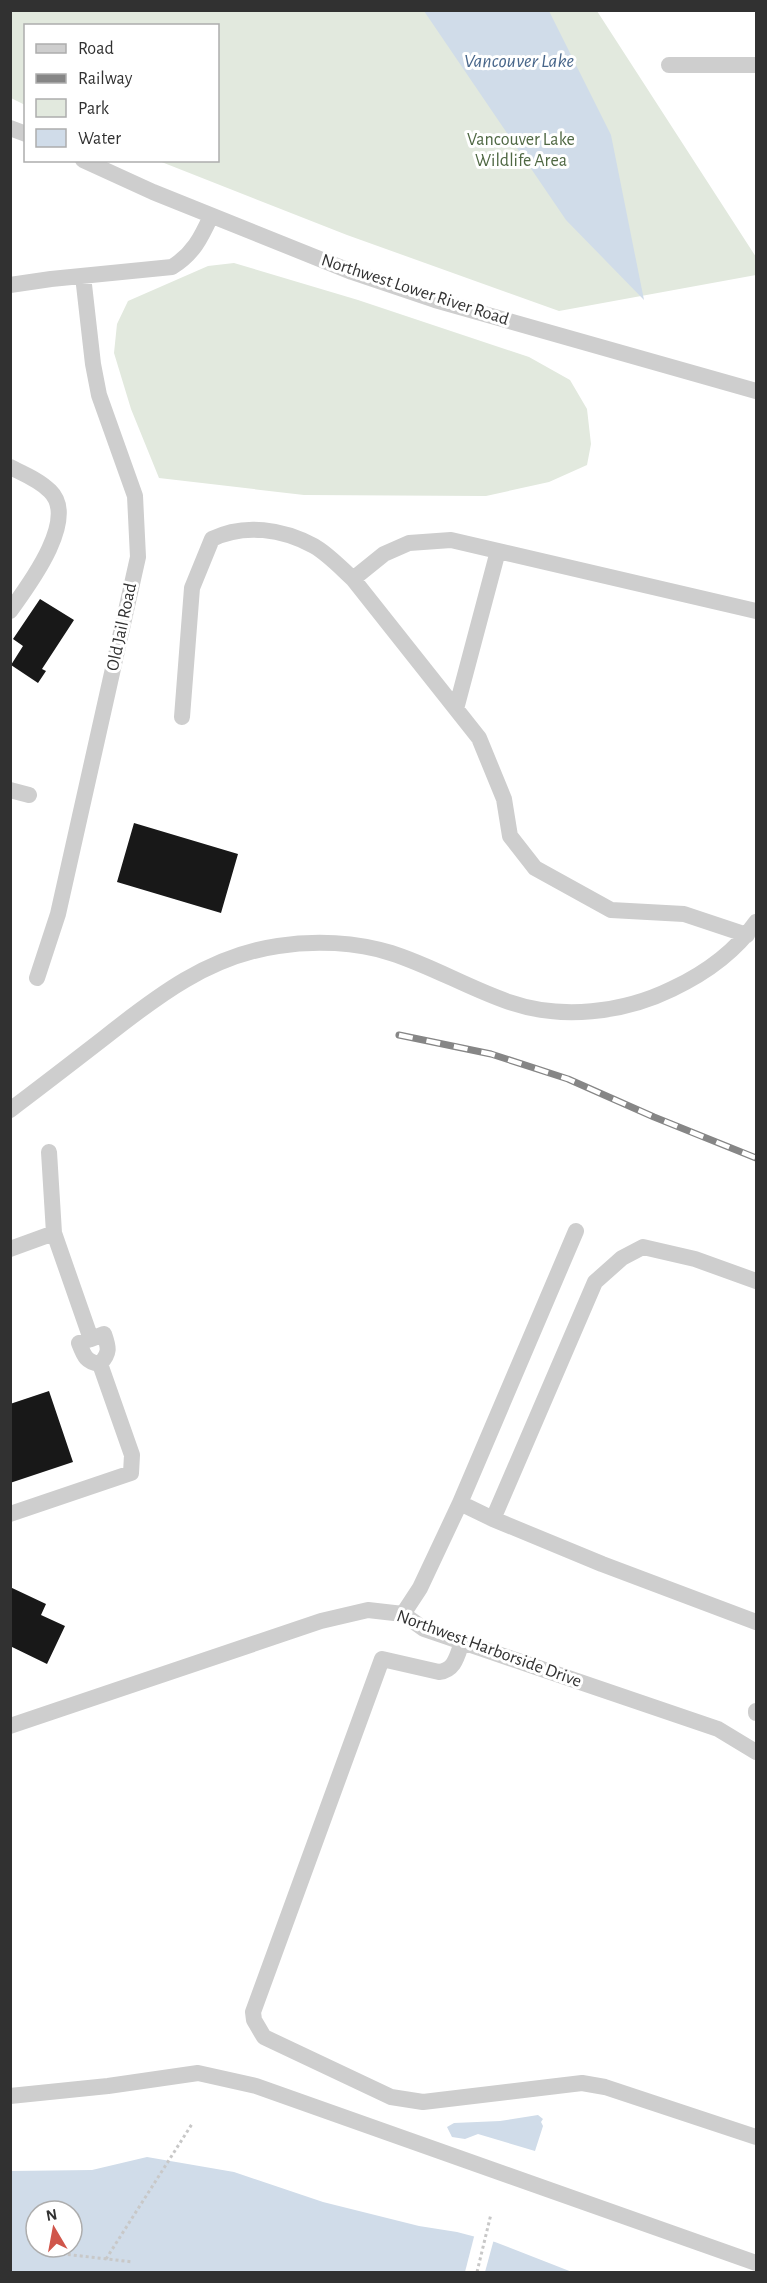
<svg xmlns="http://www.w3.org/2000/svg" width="767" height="2283" font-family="'Alegreya Sans',sans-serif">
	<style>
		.green { fill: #e2e9de }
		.water { fill: #d0dce9; fill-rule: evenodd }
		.pier { fill: #fff }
		.building { fill: #181818 }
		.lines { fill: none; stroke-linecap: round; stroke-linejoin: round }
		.path { stroke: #c8c8c8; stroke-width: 3; stroke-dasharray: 3 3; stroke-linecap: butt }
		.minor { stroke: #cecece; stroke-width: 16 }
		.rail-casing { stroke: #868686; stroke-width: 7 }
		.rail { stroke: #fff; stroke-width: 4.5; stroke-dasharray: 14; stroke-linecap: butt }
		.labels { text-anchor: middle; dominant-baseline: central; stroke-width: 6; stroke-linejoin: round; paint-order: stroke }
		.park-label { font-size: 18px; fill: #4f6843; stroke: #fff }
		.street-label { font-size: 18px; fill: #313131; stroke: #fff }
		.water-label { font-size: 20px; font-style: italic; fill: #48668a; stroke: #fff }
	</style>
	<rect width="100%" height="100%" fill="#fff"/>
	<path class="green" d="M11,11h586l159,246v18l-197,36 -212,-76 -188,-74 59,-1v-134h-192l-1,79 -14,-7z
		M234,263l124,37 171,57 41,23 17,29 4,35 -4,21 -38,17 -63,14 -182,-1 -145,-17 -28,-69 -17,-56 3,-29 11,-23 80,-35z"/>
	<path class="water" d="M424,11h125l62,124 33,165 -78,-80z
		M538,2115l5,4 -2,3 2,4 -8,25 -57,-17 -13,5 -13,-2 -5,-10 7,-4 46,-2z
		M147,2157l87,15 89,30 96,24 38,6 38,10 77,30h-561l-1,-101 82,-1zM36,2211h36v36h-36z"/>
	<path class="pier" d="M475,2233l19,6 -9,33h-20z"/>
	<path class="building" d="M40,599l34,21 -32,49 4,2 -8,12 -27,-18 12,-19 -10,-7z
		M134,823l104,31 -17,59 -104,-31z
		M49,1391l24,71 -63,21v-79z
		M10,1587l36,17 -5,11 24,11 -18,38 -37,-18z"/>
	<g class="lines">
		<path class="path" d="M38,2251l95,11
			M106,2259l86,-135
			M477,2272l14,-58"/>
		<path class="minor" d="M669,65h87
			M10,128l16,6
			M83,160l70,32 199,80 83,28 321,91
			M10,285l41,-6 121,-12c21,-13 29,-29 39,-51
			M10,467c14,7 29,13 40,24 29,28 -22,95 -40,120
			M456,709l42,-158
			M182,717l10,-129 20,-49c32,-16 71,-10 102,7 14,8 27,22 39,33
			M10,790l19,5
			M747,935l-63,-21 -73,-4 -76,-42 -25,-32 -6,-37 -25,-61 -126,-159 31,-25 25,-11 42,-3 305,71
			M37,978l21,-64 80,-357 -3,-61 -36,-101 -6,-31 -10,-88
			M10,1110c32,-24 63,-48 94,-72 53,-42 105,-82 174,-92 37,-6 78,-4 113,7 41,13 77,35 118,49 52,18 114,11 163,-13 34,-16 63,-37 84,-67
			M10,1249l44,-16
			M91,1339l13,-5c5,14 6,19 -4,30
			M460,1503l33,16 102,-237 27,-24 21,-11 52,12 61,22
			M10,1514l121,-41 1,-18 -32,-91c-14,-2 -16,-8 -21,-21l12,-4 -37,-106 -5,-81
			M493,1519l109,45 154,58
			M403,1614l17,-26 40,-85 116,-272
			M462,1642c-5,14 -7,28 -23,30l-57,-13 -129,353 1,8 10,17 127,60 32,5 159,-19 23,4 151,50
			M756,1711v2
			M10,1726l311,-105 47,-11 35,4 21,15 294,100 38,23
			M10,2096l98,-10 90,-13 58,13 500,177"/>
		<g class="rail-casing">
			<path id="rail" d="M399,1035l92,19 77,25 86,38 102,41"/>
		</g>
		<use href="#rail" class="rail"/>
	</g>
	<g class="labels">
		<g class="park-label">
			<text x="521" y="140">Vancouver Lake<tspan x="521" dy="21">Wildlife Area</tspan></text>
		</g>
		<g class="street-label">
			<text transform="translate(415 290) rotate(18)">Northwest Lower River Road</text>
			<text transform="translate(122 627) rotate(-78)">Old Jail Road</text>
			<text transform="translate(489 1649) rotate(20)">Northwest Harborside Drive</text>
		</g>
		<g class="water-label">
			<text x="519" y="61">Vancouver Lake</text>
		</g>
	</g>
	<rect width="767" height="2283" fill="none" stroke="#313131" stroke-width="24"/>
	<rect x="24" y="24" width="195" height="138" fill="#ffffff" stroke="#adadad" stroke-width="1.5"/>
	<rect x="36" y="44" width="30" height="9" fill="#cecece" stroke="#adadad" stroke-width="1.5"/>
	<text x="78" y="54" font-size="18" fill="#313131">Road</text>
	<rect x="36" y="74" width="30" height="9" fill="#868686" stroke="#adadad" stroke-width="1.5"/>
	<text x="78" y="84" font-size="18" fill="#313131">Railway</text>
	<rect x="36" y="99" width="30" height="18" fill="#e2e9de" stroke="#adadad" stroke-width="1.5"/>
	<text x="78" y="114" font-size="18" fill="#313131">Park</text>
	<rect x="36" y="129" width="30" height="18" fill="#d0dce9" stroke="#adadad" stroke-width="1.5"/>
	<text x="78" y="144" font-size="18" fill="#313131">Water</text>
	<g transform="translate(54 2229) rotate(350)"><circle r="28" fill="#ffffff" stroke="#adadad" stroke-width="1.5"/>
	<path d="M0-4.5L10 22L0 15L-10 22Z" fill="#d0564b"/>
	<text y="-9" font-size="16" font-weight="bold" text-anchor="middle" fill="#313131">N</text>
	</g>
</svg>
